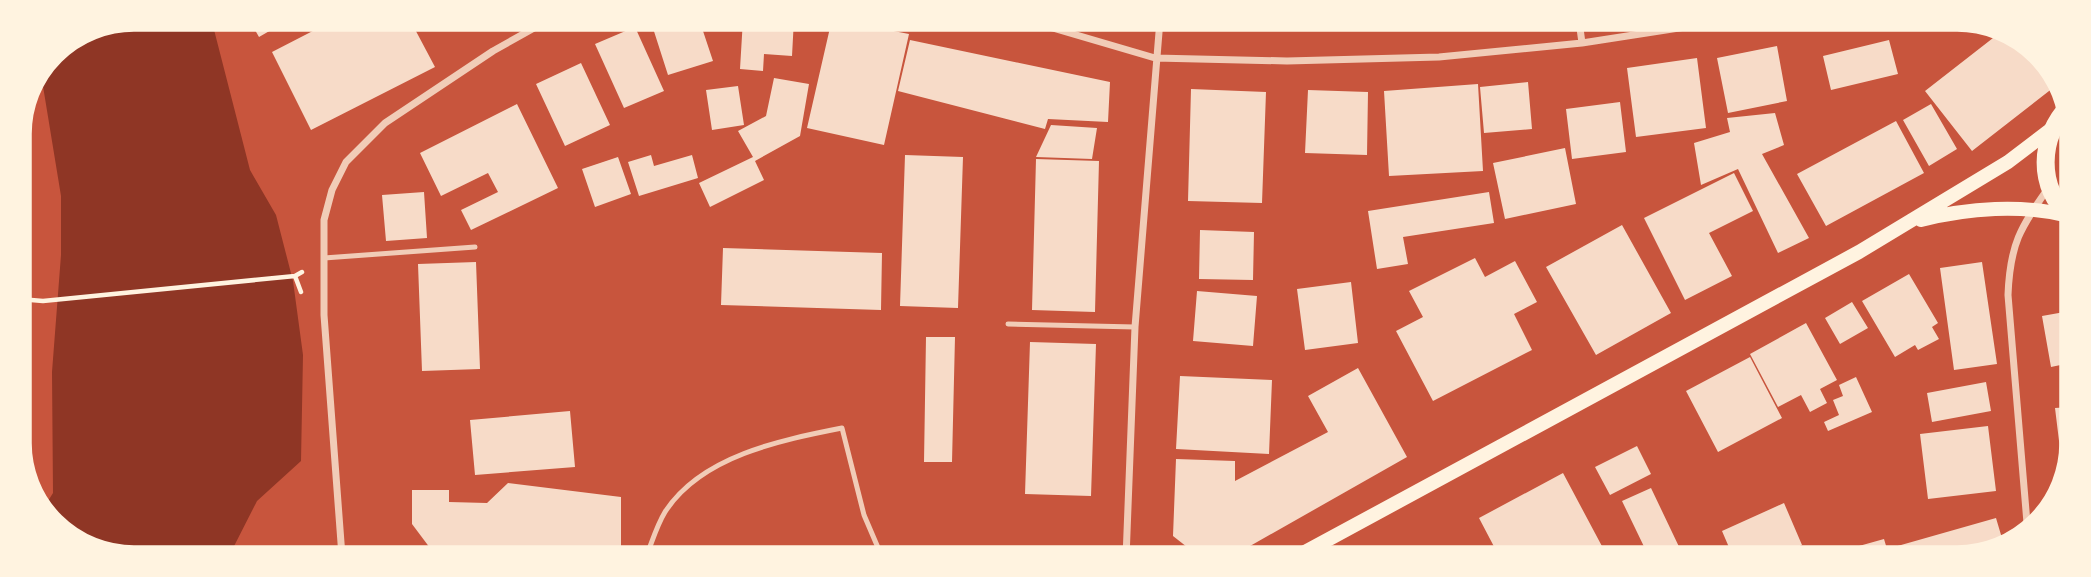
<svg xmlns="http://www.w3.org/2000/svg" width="2091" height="577" font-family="'Libre Baskerville',serif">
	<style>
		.water { fill: #8f3625 }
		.building { fill: #f7dbc8 }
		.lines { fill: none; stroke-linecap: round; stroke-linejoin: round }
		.path { stroke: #fff3e0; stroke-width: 4.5 }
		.service { stroke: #f1ccb7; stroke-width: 5 }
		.minor { stroke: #f1ccb7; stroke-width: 7 }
		.secondary { stroke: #fff3e0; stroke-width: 14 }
		.primary { stroke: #fff3e0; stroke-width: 18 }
		.rim { fill: none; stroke: #fff3e0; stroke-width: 3.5 }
	</style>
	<rect width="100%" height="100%" fill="#c8553d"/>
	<path class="water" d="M133,18h78l39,152 26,45 17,66 10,74 -2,106 -44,40 -28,55h-125l-53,-31 -8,-16 10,-16 -1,-121 9,-117v-59l-20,-122 11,-23z"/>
	<path class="building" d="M248,18h44l-33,19z
		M338,18h71l26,49 -124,63 -39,-78z
		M662,19h37l14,42 -45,14 -17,-53z
		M743,19h51l-2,37 -28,-2 -1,17 -23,-2z
		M832,19l77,15 -25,111 -77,-17z
		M635,27l29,64 -40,17 -29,-64z
		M2002,31l43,26 13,27 -86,67 -47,-60z
		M910,40l200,42 -2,40 -60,-3 -3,10 -147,-38z
		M1889,40l9,34 -67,16 -8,-34z
		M1777,46l10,55 -59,12 -11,-55z
		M1697,58l9,70 -70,9 -9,-69z
		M581,63l29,62 -45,21 -29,-62z
		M774,78l35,6 -9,52 -45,25 9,19 -54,27 -11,-24 54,-26 -15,-26 28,-15z
		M1528,82l4,47 -48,4 -4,-46z
		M1478,84l5,87 -94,5 -5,-85z
		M738,86l6,39 -32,5 -6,-40z
		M1191,89l75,3 -4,111 -74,-2z
		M1308,90l60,2 -1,63 -62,-2z
		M1620,102l6,50 -54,7 -6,-50z
		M517,104l41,84 -87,42 -10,-20 37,-18 -10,-19 -47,23 -21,-43z
		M1931,104l26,45 -28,17 -26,-46z
		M1775,113l9,32 -22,9 47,84 -31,15 -40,-84 -37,16 -7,-42 36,-11 -3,-14z
		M1896,121l28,52 -98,53 -29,-52z
		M1051,125l46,3 -5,31 -56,-2z
		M1565,148l11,56 -71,15 -12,-56z
		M651,155l3,11 38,-11 6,23 -59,18 -11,-34z
		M905,155l58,2 -5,151 -58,-2z
		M618,157l13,37 -36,13 -13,-38z
		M1036,159l63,2 -4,151 -63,-2z
		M1734,173l19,38 -44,22 23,43 -47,24 -41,-82z
		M424,192l3,46 -41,3 -4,-46z
		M1489,192l5,31 -91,14 5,27 -31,5 -9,-58z
		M1622,225l49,88 -75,42 -50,-88z
		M1200,230l54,2 -1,48 -54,-1z
		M723,248l159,5 -1,57 -160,-5z
		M1475,258l10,19 30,-16 22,41 -23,12 18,36 -99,51 -37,-70 27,-14 -14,-26z
		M476,262l4,107 -58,2 -4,-107z
		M1982,262l15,102 -43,6 -14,-102z
		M1909,274l29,49 -6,4 7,12 -21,11 -3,-5 -20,12 -33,-56z
		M1351,282l7,61 -53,7 -8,-61z
		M1197,291l60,5 -4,50 -60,-5z
		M1852,302l16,26 -28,16 -15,-26z
		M2070,311v52l-19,4 -9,-51z
		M1806,323l31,57 -17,9 7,14 -17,9 -9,-17 -23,12 -28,-53z
		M926,337h29l-3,125h-28z
		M1030,342l66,2 -5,152 -66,-2z
		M1750,357l32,61 -64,34 -32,-61z
		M1358,368l49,89 -178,101h-28l-28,-22 3,-77 59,2v20l93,-49 -20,-36z
		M1180,376l92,4 -3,74 -93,-5z
		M1856,377l16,35 -44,19 -4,-9 15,-7 -6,-15 10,-4 -4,-11z
		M1986,382l5,29 -59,11 -5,-29z
		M2070,407v40l-10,2 -5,-41z
		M570,411l5,56 -100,8 -5,-55z
		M1988,426l8,65 -68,8 -8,-65z
		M1637,446l14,28 -41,21 -15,-28z
		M1563,473l41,77 -16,9 -88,-1 -21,-40z
		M508,483l113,14v60l-185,-1 -24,-32v-34h37v12l38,1z
		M1651,488l31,65 -11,6h-21l-28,-58z
		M1784,503l18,42 -32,14h-36l-12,-28z
		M1996,518l8,27 -39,14h-102l-4,-13 25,-7 3,10z
		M1048,546l4,11h-40z
		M1858,549l3,10h-36v-1z"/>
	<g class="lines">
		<path class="path" d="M295,276l6,16
			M19,299l24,2 252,-25 7,-4"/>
		<path class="service" d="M324,258l151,-11
			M1008,324l127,3
			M646,557c6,-15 11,-32 19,-45 36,-56 116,-72 177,-84l22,87 18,42"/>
		<path class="minor" d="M1022,19l133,39 132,3 152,-4 143,-14 142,-22
			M1579,21l3,22
			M2028,535l-20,-240c2,-51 12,-67 41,-108
			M342,556l-18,-241v-95l8,-30 14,-28 39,-39 108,-72 59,-33
			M1126,558l9,-231 25,-307"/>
		<path class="secondary" d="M1921,220c47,-12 101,-16 148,-4
			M1294,558l565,-306 149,-90 42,-32"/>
		<path class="primary" d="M2069,106c-30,31 -33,82 2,111"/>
	</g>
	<path d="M0 0H2091V577H0ZM134 30H1957A104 104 0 0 1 2061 134V443A104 104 0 0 1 1957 547H134A104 104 0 0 1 30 443V134A104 104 0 0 1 134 30Z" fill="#fff3e0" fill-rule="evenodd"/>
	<path class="rim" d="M134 30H1957A104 104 0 0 1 2061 134V443A104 104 0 0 1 1957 547H134A104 104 0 0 1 30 443V134A104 104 0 0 1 134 30Z"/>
</svg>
